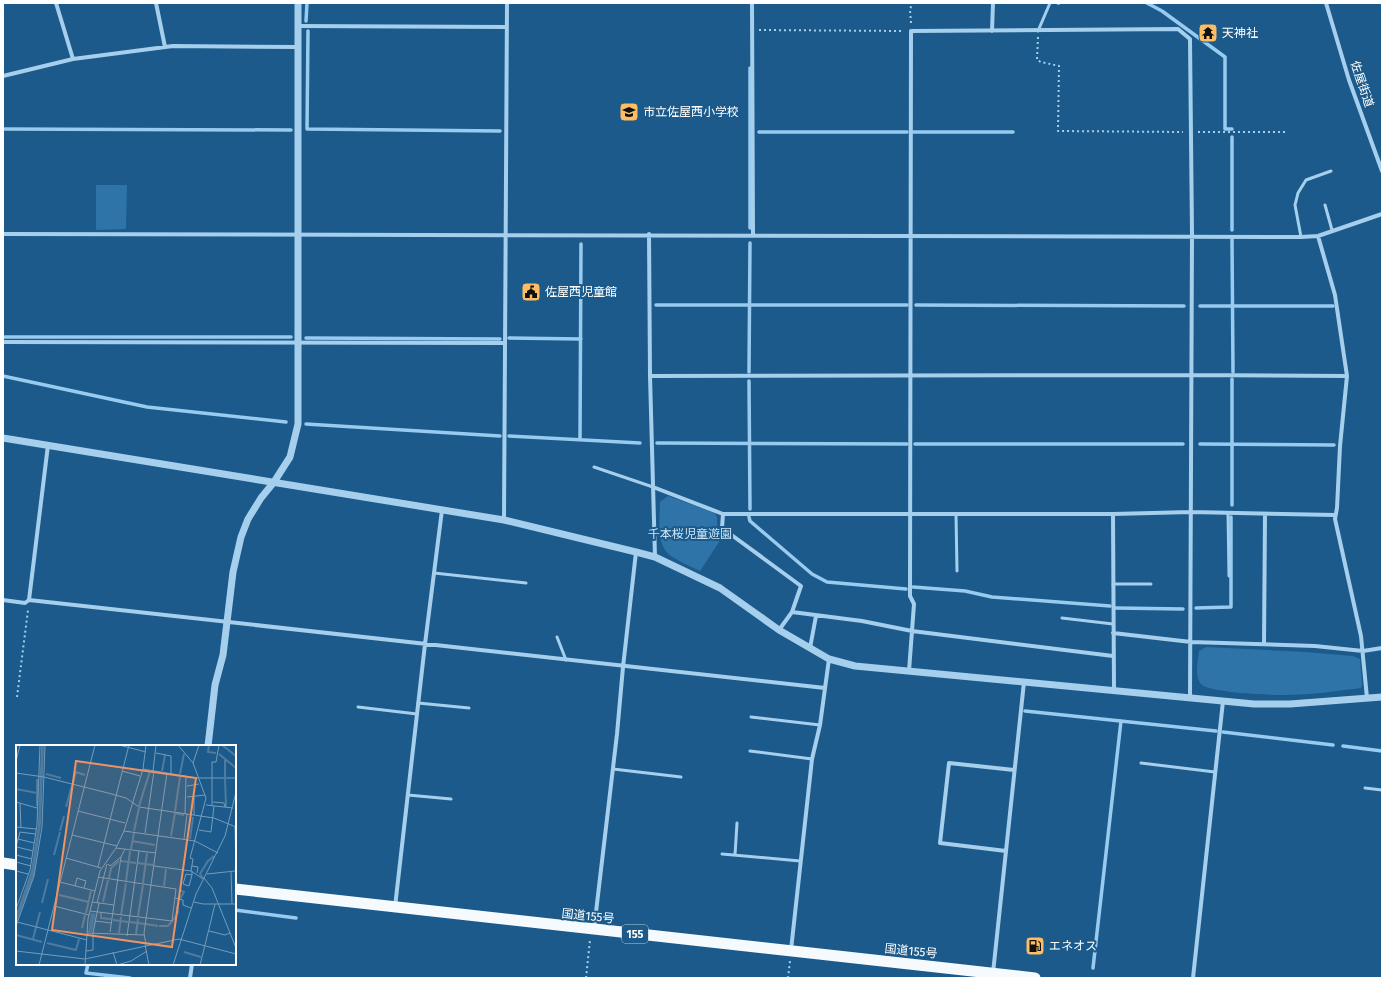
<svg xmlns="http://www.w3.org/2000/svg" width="1385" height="981" font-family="'Fira Sans','Noto Sans JP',sans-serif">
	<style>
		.green { fill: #2e74a8 }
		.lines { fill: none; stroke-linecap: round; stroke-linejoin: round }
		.stream { stroke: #98cbef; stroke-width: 3.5 }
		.path { stroke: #a6cfed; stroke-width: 2; stroke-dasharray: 2 3; stroke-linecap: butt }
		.service { stroke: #a6cfed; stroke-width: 3 }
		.minor { stroke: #a6cfed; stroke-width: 4 }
		.tertiary { stroke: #a6cfed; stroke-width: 7 }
		.trunk { stroke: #f5faff; stroke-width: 11 }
		.labels { text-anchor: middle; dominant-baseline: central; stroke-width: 4; stroke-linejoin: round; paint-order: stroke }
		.shield { fill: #1b5a8a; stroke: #bbcedc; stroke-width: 1 }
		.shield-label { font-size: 11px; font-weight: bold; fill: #fff }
		.poi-label { font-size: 12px; fill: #fff; stroke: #1b5a8a; text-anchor: start }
		.street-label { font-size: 12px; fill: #fff; stroke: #1b5a8a }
		.park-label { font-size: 12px; fill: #cbe6f9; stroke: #1b5a8a }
		.inset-river { fill: none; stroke: #4e7b9e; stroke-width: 2 }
		.inset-road { fill: none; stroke: #769cb9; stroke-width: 1 }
		.view { fill: #f09361; fill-opacity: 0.15; stroke: #f09361; stroke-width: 2 }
		.inset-edge { fill: none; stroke: #fff; stroke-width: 2 }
	</style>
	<rect width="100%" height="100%" fill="#1b5a8a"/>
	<path class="green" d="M96,185h31l-1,44 -30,1z
		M668,496l47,17 2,5v14l6,4 -23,35c-10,-5 -20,-9 -29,-15 -16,-11 -11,-37 -11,-54z
		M1206,647l100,5 47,4 7,3 2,25 -1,4c-25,3 -50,7 -76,7 -14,0 -77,-2 -84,-11 -7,-8 -3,-23 -2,-33z"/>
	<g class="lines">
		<path class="stream" d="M1058,3h1
			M1147,3l15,8 63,46v72h7
			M306,21l1,-18
			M308,31l-1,98 193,2
			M3,129l288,1
			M759,132h148
			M913,132h100
			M750,228v-160
			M1232,230v-93
			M1232,239l1,133
			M656,305h251
			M916,305l268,1
			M1200,306h133
			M3,337h288
			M306,338l194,1
			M509,338l72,1
			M749,372l1,-129
			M3,376l144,31 139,15
			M749,381l1,128
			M306,424l194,12
			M509,436l131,7
			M580,440l1,-196
			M657,443l250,1
			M915,444h268
			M1200,444l134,1
			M1232,505v-126
			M749,517l1,4 62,53 15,8 79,7
			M913,587l52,4 27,6 118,9
			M1115,608l68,1
			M1196,608l35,-1v-90
			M1025,711l191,20
			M1223,732l110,13
			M1343,746l39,5
			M235,910l61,8
			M88,964l-2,9 44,5
			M1093,968l28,-247"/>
		<path class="path" d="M911,23l-1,-13 2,-7
			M759,30l145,1
			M1038,37l-1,23 4,2 18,4 -1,65 125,1
			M1198,132h90
			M17,697l11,-87
			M586,978l4,-38
			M788,978l2,-17"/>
		<path class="service" d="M1038,31l12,-28
			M1325,205l7,25
			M1301,237l-6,-32 3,-12 8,-13 25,-9
			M594,467l59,20
			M1228,513l1,63
			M956,514l1,57
			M434,573l92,10
			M1113,584h38
			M1062,618l51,6
			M557,637l9,23
			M418,703l51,5
			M358,707l59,7
			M751,717l69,8
			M750,751l62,8
			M1141,763l74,9
			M613,769l68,8
			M1365,788l17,2
			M408,795l43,4
			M722,854l78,7
			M735,855l2,-32"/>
		<path class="minor" d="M56,3l17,56
			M156,3l9,44
			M752,3l1,232
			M1326,3l23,77 33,91
			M298,26l208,1
			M992,31l1,-28
			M3,76l70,-17 100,-13 125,1
			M3,234l1298,3 17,-1 64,-22
			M649,234l1,142 5,181
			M1318,236l17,59 12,81 -7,70 -3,62 -2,11 26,117 6,62
			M3,342l501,1
			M650,376l541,-1 156,1
			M653,487l70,27h390l78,-2 144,3
			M723,514l-1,14 79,58 -9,26 -13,18
			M1113,514l1,177
			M504,520l3,-517
			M3,600l22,3 4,-3 796,88
			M29,600l19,-155
			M792,612l70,9 50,10 201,25
			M1113,633l78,9 124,4 48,5 19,-3
			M1264,644l1,-130
			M810,648l6,-32
			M909,671l5,-67 -4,-8 1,-565 267,-2 12,10 2,196 -2,463
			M1006,851l-66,-8 9,-80 65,7
			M395,907l30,-263 17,-134
			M594,929l23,-195 6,-67 13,-115
			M791,950l21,-191 8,-34 9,-66
			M993,973l31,-291
			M190,978l2,-14
			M1193,978l30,-277"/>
		<path class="tertiary" d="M3,438l501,82 132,32 19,5 65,31 59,42 50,29 26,7 399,38h36l92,-7
			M208,746l7,-61 8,-30 10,-83 8,-35 7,-18 13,-21 13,-16 16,-25 8,-33v-421"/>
		<path class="trunk" d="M3,863l14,2
			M235,889l800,89"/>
	</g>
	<defs>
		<g id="temple-square" transform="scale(1)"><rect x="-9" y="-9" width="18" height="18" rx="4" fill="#febd62" stroke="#1b5a8a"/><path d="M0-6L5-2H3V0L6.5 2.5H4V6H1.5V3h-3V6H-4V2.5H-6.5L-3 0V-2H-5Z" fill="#111"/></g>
		<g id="school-square" transform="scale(1)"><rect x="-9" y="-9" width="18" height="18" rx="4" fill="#febd62" stroke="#1b5a8a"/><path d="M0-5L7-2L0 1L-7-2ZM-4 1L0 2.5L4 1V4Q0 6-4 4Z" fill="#111"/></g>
		<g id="civic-square" transform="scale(1)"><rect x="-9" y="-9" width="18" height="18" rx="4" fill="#febd62" stroke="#1b5a8a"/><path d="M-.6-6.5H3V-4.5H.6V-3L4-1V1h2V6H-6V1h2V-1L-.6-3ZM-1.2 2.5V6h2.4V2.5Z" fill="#111"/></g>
		<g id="fuel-square" transform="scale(1)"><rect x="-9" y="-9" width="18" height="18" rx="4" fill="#febd62" stroke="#1b5a8a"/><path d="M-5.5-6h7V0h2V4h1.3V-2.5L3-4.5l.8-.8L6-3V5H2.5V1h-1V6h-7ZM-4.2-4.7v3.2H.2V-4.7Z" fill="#111"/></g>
	</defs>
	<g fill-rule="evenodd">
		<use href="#temple-square" x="1208" y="33"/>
		<use href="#school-square" x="629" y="112"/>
		<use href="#civic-square" x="531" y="292"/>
		<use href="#fuel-square" x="1035" y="946"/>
	</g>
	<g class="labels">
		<rect class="shield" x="622" y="925" width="26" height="18" rx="3"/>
		<g class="shield-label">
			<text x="635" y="934">155</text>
		</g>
		<g class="poi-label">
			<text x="1222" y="33">天神社</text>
			<text x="643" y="112">市立佐屋西小学校</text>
			<text x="545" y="292">佐屋西児童館</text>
			<text x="1049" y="946">エネオス</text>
		</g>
		<g class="street-label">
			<text transform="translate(1362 84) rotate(71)">佐屋街道</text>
			<text transform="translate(588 916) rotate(6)">国道155号</text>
			<text transform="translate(911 951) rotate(6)">国道155号</text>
		</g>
		<g class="park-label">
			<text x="690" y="534">千本桜児童遊園</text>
		</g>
	</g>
	<g transform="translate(16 745)">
		<rect width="220" height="220" fill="#1b5a8a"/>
		<path d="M75,168l5,1 -4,18h-4z" fill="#2e74a8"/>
		<path d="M25,0h3l-3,79 -7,51 -18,49v-10l15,-43 7,-46z" fill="#4e7b9e"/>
		<path class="inset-river" d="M193,0l-1,7 8,1M206,0l14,11M203,9l17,14M146,26l3,-16M30,29l15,4M164,29l4,-20M209,32v-17M209,34l1,28M57,38l3,-11 9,3M0,44l21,4M21,61v-27M123,61l11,-35M50,62l6,-22M159,66l5,-34M44,86l4,-15M118,86l5,-23M155,91l4,-23 9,2M174,94l3,-22M116,96l23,4M115,104l3,-16M38,110l6,-23M105,116l15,2M122,118l15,2M93,133l2,-10 8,-7M187,133l-3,-4 8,-13 6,-5M110,136l4,-30M127,138l4,-30M148,141l2,-17M164,145l4,2 -4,7M43,150l30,7M87,157l5,-22M26,158l6,-24M70,168l5,-22M85,168v5l10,1M105,170l5,-32M122,171l5,-31M97,175l15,2M114,177l15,2M130,179l12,2M143,181h9l6,-7 4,-7 -1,-6M66,183l3,-13M103,188l2,-16M120,189l2,-15M0,190l26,7M17,194l7,-27M31,198l29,7 3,-11M168,207l17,5"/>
		<path class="inset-road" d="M103,0l27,7M162,0l15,18 13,35 -16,60 3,1 -2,12M140,8l15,3v18M0,16l4,-16M177,18l6,-18M127,24l54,9h39M106,26l18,5M137,26l3,-26M0,28l28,4 64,16 18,5 13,9 75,11 22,9M171,41l12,-2M171,52l18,-2M0,57l21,6M197,57l11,1 1,4M4,58l1,25M190,60l27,3M196,61v-44h4l3,-17M62,66l47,12M169,69l1,-38M178,70v-18M0,82l20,2M219,82l1,44M183,85l12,2 3,-26M108,86l71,10 23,12M129,88l9,-62M56,90l45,11M2,94l16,4M168,94l3,-25M0,102l4,-15 15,2M1,102l16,4M100,103l40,5M0,110l16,4M50,113l35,10M0,117l15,4M92,119l2,2 11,-9M138,121l37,5 12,8M176,121l6,1 -1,6M82,122l31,-122M0,126l12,3M215,127l1,32M191,129l28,-3M176,130l-6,-1 -3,10 6,2 3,-11v-4M188,133l8,10 24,60M44,137l35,9M59,141l2,-8 9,3 -2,7M159,153l8,2v5l8,3M76,157l22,3M178,157l9,2h33M81,158l10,-39M38,161l35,9M0,164l14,-39 7,-45 3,-80M74,166l82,10 4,-32 -78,-12M79,176l16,2M1,177l70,18M0,181l18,-50 8,-49 3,-82M193,186l16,4 5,-2M94,187l11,-75 4,-8M71,188l57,2M111,191l12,-85M129,200l4,20M130,200l-2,-12 23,-160M189,200l10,-41M0,206l69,8 94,-20 57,15M70,206l7,-1v-17l6,-30M97,207l4,13 14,-4 16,-10M23,220l56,-220M69,220l3,-46 12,-48 16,-23 8,-17 19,-62 3,-24M157,220l23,-71 29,-58 11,-44M184,220l5,-20"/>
		<path class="view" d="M60,16l120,17 -24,169 -120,-17z"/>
		<rect width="220" height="220" class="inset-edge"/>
	</g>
	<rect width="1385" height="981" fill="none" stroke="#ffffff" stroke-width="8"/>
</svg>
